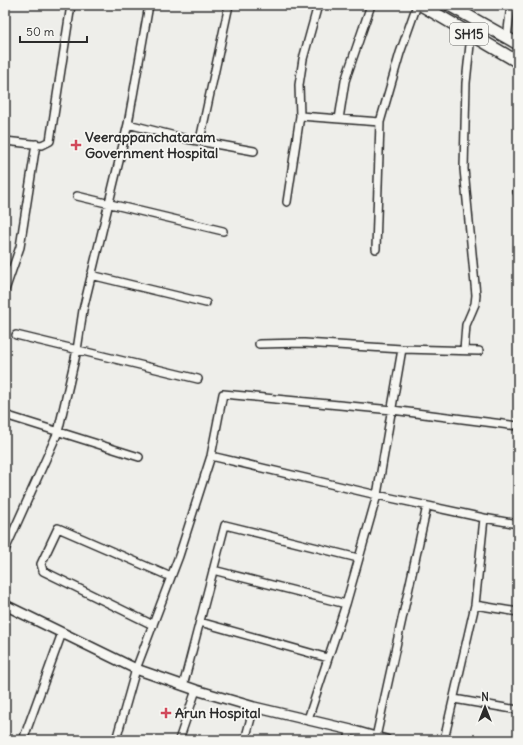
<svg xmlns="http://www.w3.org/2000/svg" width="523" height="745" font-family="Delius,sans-serif">
	<style>
		.lines { fill: none; stroke-linecap: round; stroke-linejoin: round }
		.minor-casing { stroke: #2b2b2b; stroke-width: 10 }
		.tertiary-casing { stroke: #2b2b2b; stroke-width: 12 }
		.primary-casing { stroke: #2b2b2b; stroke-width: 14 }
		.minor { stroke: #f6f6f2; stroke-width: 7 }
		.tertiary { stroke: #f6f6f2; stroke-width: 9 }
		.primary { stroke: #f6f6f2; stroke-width: 11 }
		.poi-dot { fill: #d1495b; stroke: #f6f6f2; stroke-width: 1.5 }
		.labels { text-anchor: middle; dominant-baseline: central; stroke-width: 3.5; stroke-linejoin: round; paint-order: stroke }
		.shield { fill: #f6f6f2; stroke: #686867; stroke-width: 1 }
		.shield-label { font-size: 13px; font-weight: bold; fill: #2b2b2b }
		.poi-label { font-size: 14px; font-weight: bold; fill: #2b2b2b; stroke: #f6f6f2; text-anchor: start }
	</style>
	<rect width="100%" height="100%" fill="#eeeeea"/>
	<filter id="ink" filterUnits="userSpaceOnUse"><feTurbulence type="fractalNoise" baseFrequency=".025" numOctaves="2"/><feDisplacementMap in="SourceGraphic" scale="8" xChannelSelector="R" yChannelSelector="G"/><feConvolveMatrix kernelMatrix="1 2 1 2 8 2 1 2 1" color-interpolation-filters="sRGB"/></filter>
	<g filter="url(#ink)">
		<g class="lines">
			<g class="minor-casing">
				<path id="minor" d="M507,38l4,-33
					M300,116l80,6
					M339,119l6,-38 26,-76
					M128,124l59,15 67,12
					M200,140l29,-135
					M5,141l37,4 8,-4 21,-136
					M517,192l1,-3
					M77,196l146,35
					M287,202l13,-86 -1,-31 4,-26 15,-54
					M376,249l4,-127 20,-69 17,-48
					M91,275l115,28
					M5,290l15,-43 16,-103
					M16,335l182,44
					M259,344l45,-1 98,6 -25,146 -31,109 -38,115
					M402,349l77,2
					M464,350l2,-25 9,-21 1,-9 -12,-126 2,-86 5,-48
					M5,415l134,42
					M211,456l166,39 107,23
					M5,550l53,-118 19,-82 6,-40 45,-186 21,-119
					M213,570l133,34
					M475,605l9,-87 34,6
					M200,622l128,36
					M153,625l-110,-54 -2,-7 17,-36 113,49
					M183,686l42,-161 133,33
					M454,699l64,11
					M376,737l51,-231
					M23,740l39,-107
					M116,740l20,-71 43,-113 32,-100 12,-62 169,16 126,16
					M179,740l17,-50
					M245,740l9,-33
					M348,740l3,-10
					M444,740l31,-135 43,7"/>
			</g>
			<g class="tertiary-casing">
				<path id="tertiary" d="M5,605l131,64 60,21 58,17 97,23 35,10"/>
			</g>
			<g class="primary-casing">
				<path id="primary" d="M421,5l97,57
					M449,5l69,39"/>
			</g>
			<use href="#minor" class="minor"/>
			<use href="#tertiary" class="tertiary"/>
			<use href="#primary" class="primary"/>
		</g>
	</g>
	<g class="poi-dot">
		<path d="M74 139h4v4h4v4h-4v4h-4v-4h-4v-4h4z"/>
		<path d="M164 707h4v4h4v4h-4v4h-4v-4h-4v-4h4z"/>
	</g>
	<g class="labels">
		<rect class="shield" x="450" y="23" width="38" height="22" rx="3"/>
		<g class="shield-label">
			<text x="469" y="34">SH15</text>
		</g>
		<g class="poi-label">
			<text x="85" y="137">Veerappanchataram<tspan x="85" dy="16">Government Hospital</tspan></text>
			<text x="175" y="713">Arun Hospital</text>
		</g>
	</g>
	<rect width="523" height="745" fill="none" stroke="#f6f6f2" stroke-width="20"/>
	<rect x="10" y="10" width="503" height="725" fill="none" stroke="#2b2b2b" stroke-width="1.5" filter="url(#ink)"/>
	<g transform="translate(485 707)" stroke="#f6f6f2" stroke-width="3" paint-order="stroke">
	<path d="M0-3L7 15L0 10L-7 15Z" fill="#2b2b2b"/>
	<text y="-6" font-size="11" font-weight="bold" text-anchor="middle" fill="#2b2b2b">N</text>
	</g>
	<path d="M20 36v6h67v-6" fill="none" stroke="#2b2b2b" stroke-width="2"/>
	<text x="26" y="36" font-size="12" fill="#2b2b2b" stroke="#f6f6f2" stroke-width="3" paint-order="stroke">50 m</text>
</svg>
